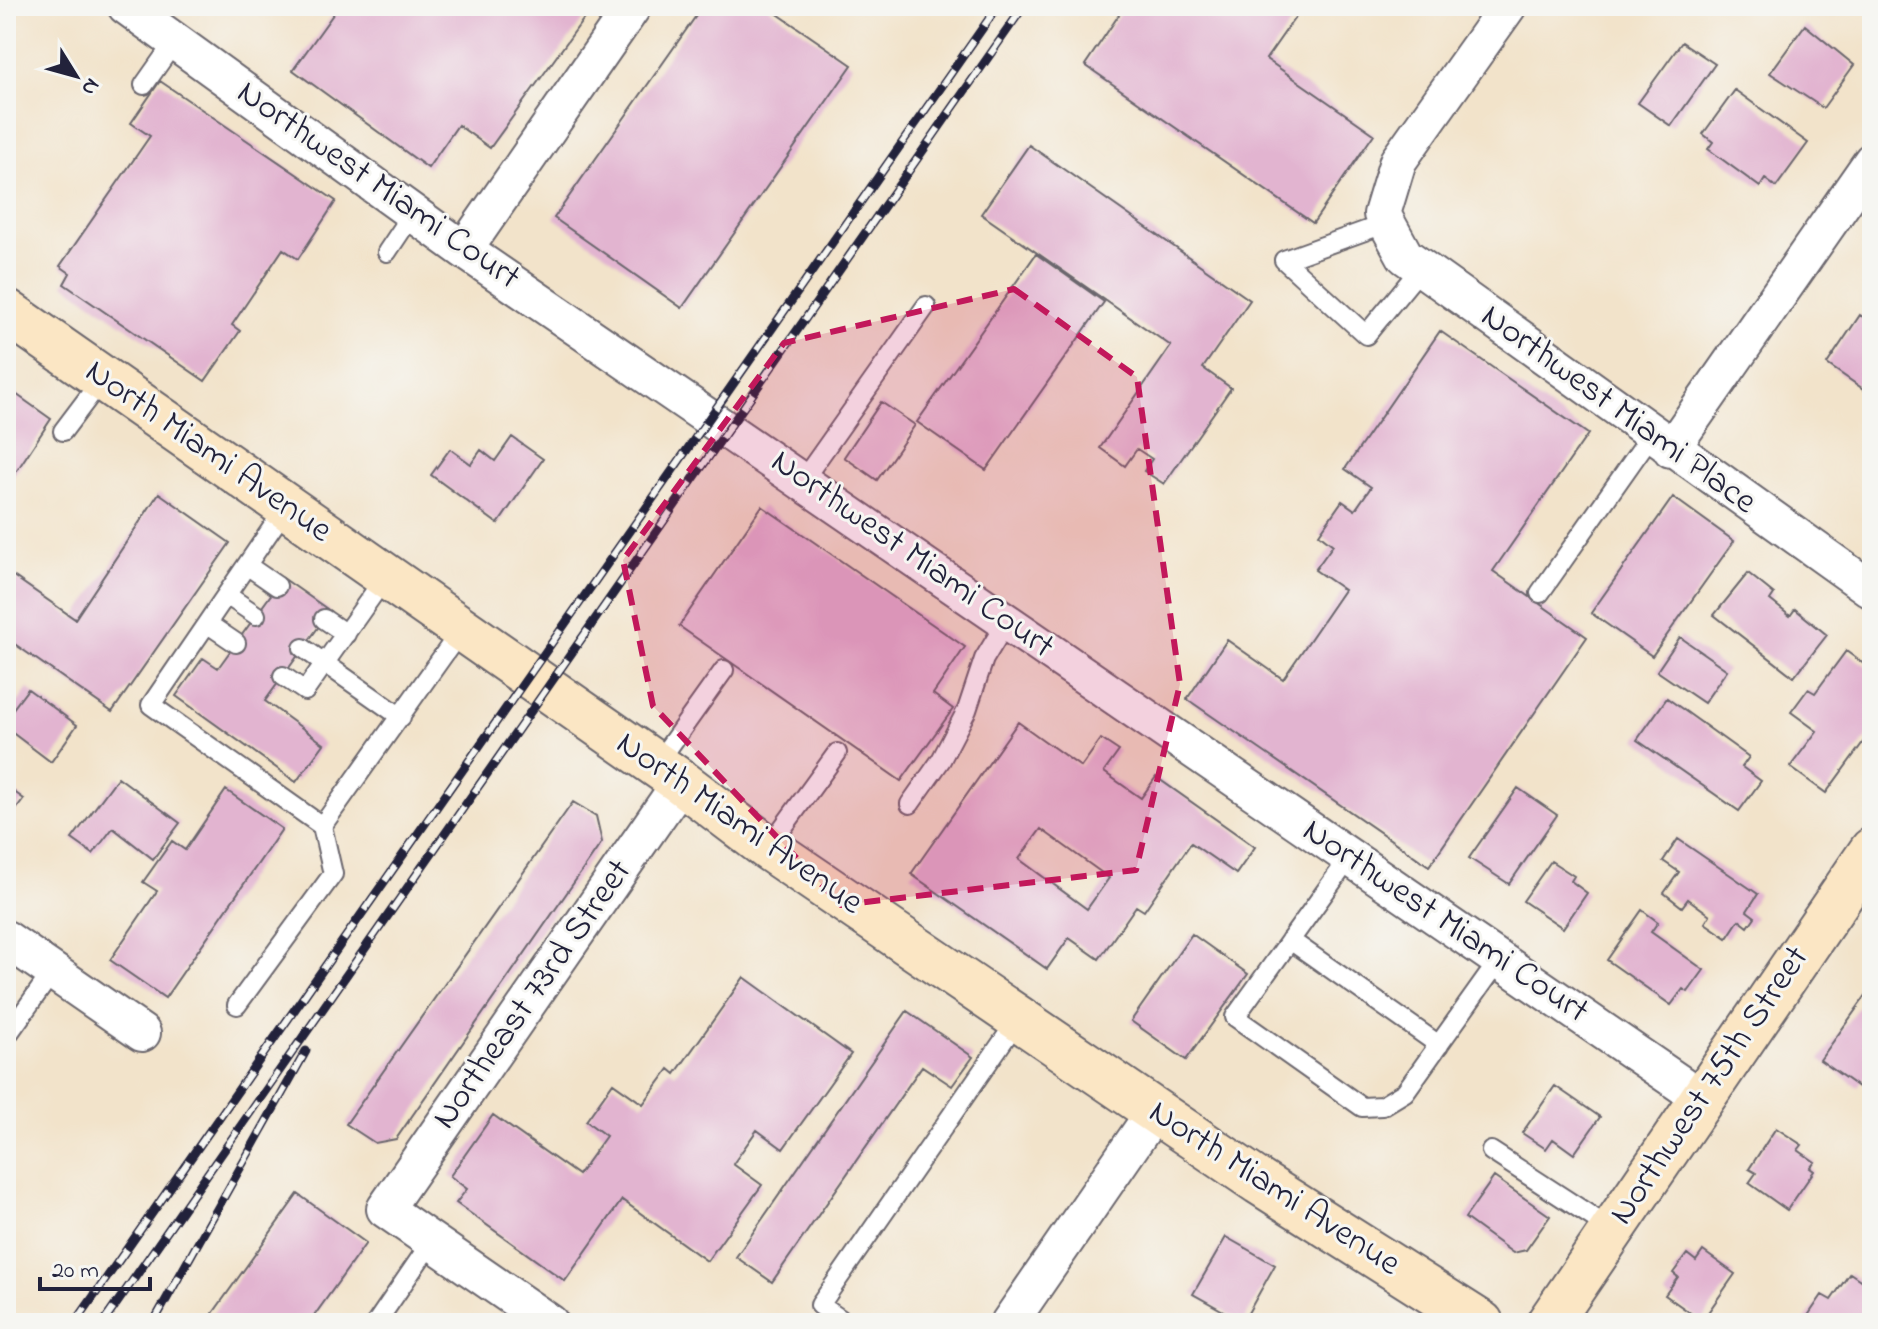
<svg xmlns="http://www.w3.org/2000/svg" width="1878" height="1329" font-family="'Indie Flower',sans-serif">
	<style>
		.building { fill: #e2b4d0; fill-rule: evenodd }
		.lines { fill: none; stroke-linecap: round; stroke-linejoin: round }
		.lane-casing { stroke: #6b666d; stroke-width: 22 }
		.street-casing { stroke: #6b666d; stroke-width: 40 }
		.secondary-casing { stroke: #6b666d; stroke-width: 48 }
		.lane { stroke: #fff; stroke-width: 18 }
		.street { stroke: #fff; stroke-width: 36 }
		.secondary { stroke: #fbe6c4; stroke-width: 44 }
		.rail-casing { stroke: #22223b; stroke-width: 9 }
		.rail { stroke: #f6f6f2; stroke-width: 6; stroke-dasharray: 18; stroke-linecap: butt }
		.marked { fill: #c2185b; fill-opacity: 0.2; stroke: #c2185b; stroke-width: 6; stroke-dasharray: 16 10; stroke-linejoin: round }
		.labels { text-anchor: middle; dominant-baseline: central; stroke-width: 6; stroke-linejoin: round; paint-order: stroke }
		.street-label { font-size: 36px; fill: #22223b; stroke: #f6f6f2 }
	</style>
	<rect width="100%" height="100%" fill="#f6f6f2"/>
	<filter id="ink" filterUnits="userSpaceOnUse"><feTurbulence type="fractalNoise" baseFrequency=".0125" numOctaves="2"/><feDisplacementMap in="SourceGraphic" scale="16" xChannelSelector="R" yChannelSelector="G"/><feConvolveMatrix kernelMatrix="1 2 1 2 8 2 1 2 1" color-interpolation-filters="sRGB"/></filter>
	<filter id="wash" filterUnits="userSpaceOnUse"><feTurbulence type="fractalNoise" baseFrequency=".006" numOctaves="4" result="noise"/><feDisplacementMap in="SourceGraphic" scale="32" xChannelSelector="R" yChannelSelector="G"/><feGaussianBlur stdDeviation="1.8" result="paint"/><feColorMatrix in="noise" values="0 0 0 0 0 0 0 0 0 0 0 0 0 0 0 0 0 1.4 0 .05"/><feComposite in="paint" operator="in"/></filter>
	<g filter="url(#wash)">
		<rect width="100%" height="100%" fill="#f2e3ca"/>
		<g id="blocks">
			<path class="building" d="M339,6h254l-103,142 -32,-23 -30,43 -135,-98z
				M703,6h63l86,59 -170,243 -128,-90z
				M1125,6h178l-37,53 108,75 -61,89 -228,-158z
				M1805,25l49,40 -31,43 -53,-35z
				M1682,42l33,22 -44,62 -33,-23z
				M160,81l176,120 -38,58 -15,-10 -51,76 8,6 -35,50 -141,-97 6,-11 -10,-7 90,-130 -19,-13z
				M1735,90l73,53 -32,44 -11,-8 -5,8 -52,-38 5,-7 -10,-8z
				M1029,145l221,155 -47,68 28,20 -67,96 -20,-13 8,-12 -15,-10 -12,17 -25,-18 71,-102 -190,-132z
				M1036,254l68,48 -118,168 -69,-48z
				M1860,315l12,8v72l-45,-31z
				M1440,331l148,103 -95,137 94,66 -158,229 -242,-167 40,-59 56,39 61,-89 -29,-20 18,-25 -14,-11 23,-33 13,9 16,-23 -26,-18z
				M6,387l45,32 -45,68z
				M881,402l34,23 -38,55 -33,-23z
				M512,437l31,22 -45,65 -67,-49 19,-26 21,15 10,-14 14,11z
				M159,493l71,50 -118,169 -106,-74v-67l69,48z
				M1673,497l61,44 -82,115 -61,-43z
				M762,506l203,141 -32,47 20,15 -52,72 -222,-155z
				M1748,573l26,21 -4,6 20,16 5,-7 32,26 -33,42 -80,-62z
				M283,578l47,33 -65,90 59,43 -28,38 -120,-86 27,-38 15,10z
				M1680,637l47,33 -23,33 -47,-32z
				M1846,651l26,19v60l-46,63 -36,-26 27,-36 -26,-19 17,-23 7,4z
				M28,689l49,36 -26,37 -45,-34v-10z
				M1667,698l82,59 -7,10 19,14 -22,30 -102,-71z
				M1018,722l63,45 20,-28 18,12 -15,21 37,26 15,-21 99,70 -19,27 -45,-31 -47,68 -8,-5 -37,53 -30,-21 -22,31 -136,-95zM1041,829l68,49 -22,31 -68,-50z
				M118,777l62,46 -27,36 -40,-31 -20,26 -21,-15z
				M6,786l18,13 -18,24z
				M1518,788l39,27 -48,69 -40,-26z
				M226,790l56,39 -117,169 -55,-38 47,-69 -14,-9 29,-41 13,9z
				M573,802l23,14 6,26 -206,297 -21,4 -29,-19z
				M1678,839l80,55 -11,17 8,6 -7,10 -9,-7 -12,18 -22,-15 5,-8 -22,-16 -6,8 -18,-14 15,-21 -16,-11z
				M1551,861l23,15 -3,5 16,12 -24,35 -40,-27z
				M1642,910l16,12 -7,10 53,38 -16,22 -5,-3 -12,16 -64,-45z
				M1192,934l56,40 -62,86 -55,-39z
				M744,977l107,77 -68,95 -26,-19 -24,34 29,21 -55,76 -85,-61 -57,81 -109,-78 11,-14 -17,-13 43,-61 85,60 28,-39 -20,-15 27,-38 30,21 26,-35 6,5z
				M1872,987v80l-14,20 -38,-27z
				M907,1011l66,46 -21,29 -30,-20 -150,216 -36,-25z
				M1555,1086l45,31 -26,37 -21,-15 -7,10 -24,-16z
				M1776,1128l26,17 -4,5 17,12 -5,6 4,3 -27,39 -38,-27 7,-10 -7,-4z
				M1494,1177l56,39 -24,34 -13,3 -48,-35z
				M298,1194l68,49 -57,80h-103z
				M1226,1237l49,28 -32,57 -50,-28z
				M1703,1251l32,23 -33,47 -37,-26 13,-18 -5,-4 14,-19 9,7z
				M1850,1273l22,15v35h-69l19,-28 9,5z"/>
		</g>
	</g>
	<g filter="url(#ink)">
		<use href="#blocks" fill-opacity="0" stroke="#6b666d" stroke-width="2"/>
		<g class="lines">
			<g class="lane-casing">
				<path id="lane" d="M144,85l31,-44
					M1387,223l-103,37 82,75 55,-67
					M387,252l26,-39
					M63,431l40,-53
					M803,480l123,-174
					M287,506l-136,199 171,121 140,-197
					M248,566l29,20
					M1540,593l111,-158
					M228,596l28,19
					M324,619l22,15
					M208,624l28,19
					M303,648l98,69
					M283,676l22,15 81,-115
					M656,765l68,-95
					M910,804l31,-44 26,-50 17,-51 23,-38
					M768,848l69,-95
					M1350,857l-115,160 127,90 20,-1 23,-14 95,-133
					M1290,940l149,105
					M237,1005l96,-131 -11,-48
					M6,1037l47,-66
					M1491,1151l120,78
					M376,1323l56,-82
					M846,1323l-26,-18 199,-287"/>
			</g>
			<g class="street-casing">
				<path id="street" d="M126,6l338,244 1237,848
					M1508,6l-110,155 -16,53 23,42 467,334
					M464,250l169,-244
					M1671,449l201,-288
					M6,939l136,94
					M550,1323l-165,-114 296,-427
					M1009,1323l146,-212"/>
			</g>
			<g class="secondary-casing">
				<path id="secondary" d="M6,311l675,471 87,66 491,334 222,141
					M1549,1323l323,-473"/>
			</g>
			<use href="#lane" class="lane"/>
			<use href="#street" class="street"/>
			<use href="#secondary" class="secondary"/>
			<g class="rail-casing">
				<path id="rail" d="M75,1323l923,-1317
					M103,1323l921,-1317
					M153,1323l153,-272"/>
			</g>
			<use href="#rail" class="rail"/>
		</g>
	</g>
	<path class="marked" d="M1014,289l123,88 43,307 -44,186 -295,35 -188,-199 -30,-146 161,-217z"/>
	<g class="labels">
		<g class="street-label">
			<text transform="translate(378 186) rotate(35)">Northwest Miami Court</text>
			<text transform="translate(1618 410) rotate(36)">Northwest Miami Place</text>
			<text transform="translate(208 452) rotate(35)">North Miami Avenue</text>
			<text transform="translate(912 555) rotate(35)">Northwest Miami Court</text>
			<text transform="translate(739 824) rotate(35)">North Miami Avenue</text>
			<text transform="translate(1445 922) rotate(34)">Northwest Miami Court</text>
			<text transform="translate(533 995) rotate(-55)">Northeast 73rd Street</text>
			<text transform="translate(1710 1086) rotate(-56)">Northwest 75th Street</text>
			<text transform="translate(1274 1189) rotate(33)">North Miami Avenue</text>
		</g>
	</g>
	<rect width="1878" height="1329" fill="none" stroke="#f6f6f2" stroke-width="32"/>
	<g transform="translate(76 76) rotate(127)" stroke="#f6f6f2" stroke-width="6" paint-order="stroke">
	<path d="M0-6L14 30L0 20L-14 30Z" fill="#22223b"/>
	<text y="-12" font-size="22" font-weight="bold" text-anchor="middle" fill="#22223b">N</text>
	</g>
	<path d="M40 1277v12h110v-12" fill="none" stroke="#22223b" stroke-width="4"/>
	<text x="52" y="1277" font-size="24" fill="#22223b" stroke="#f6f6f2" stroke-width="6" paint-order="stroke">20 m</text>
</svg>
